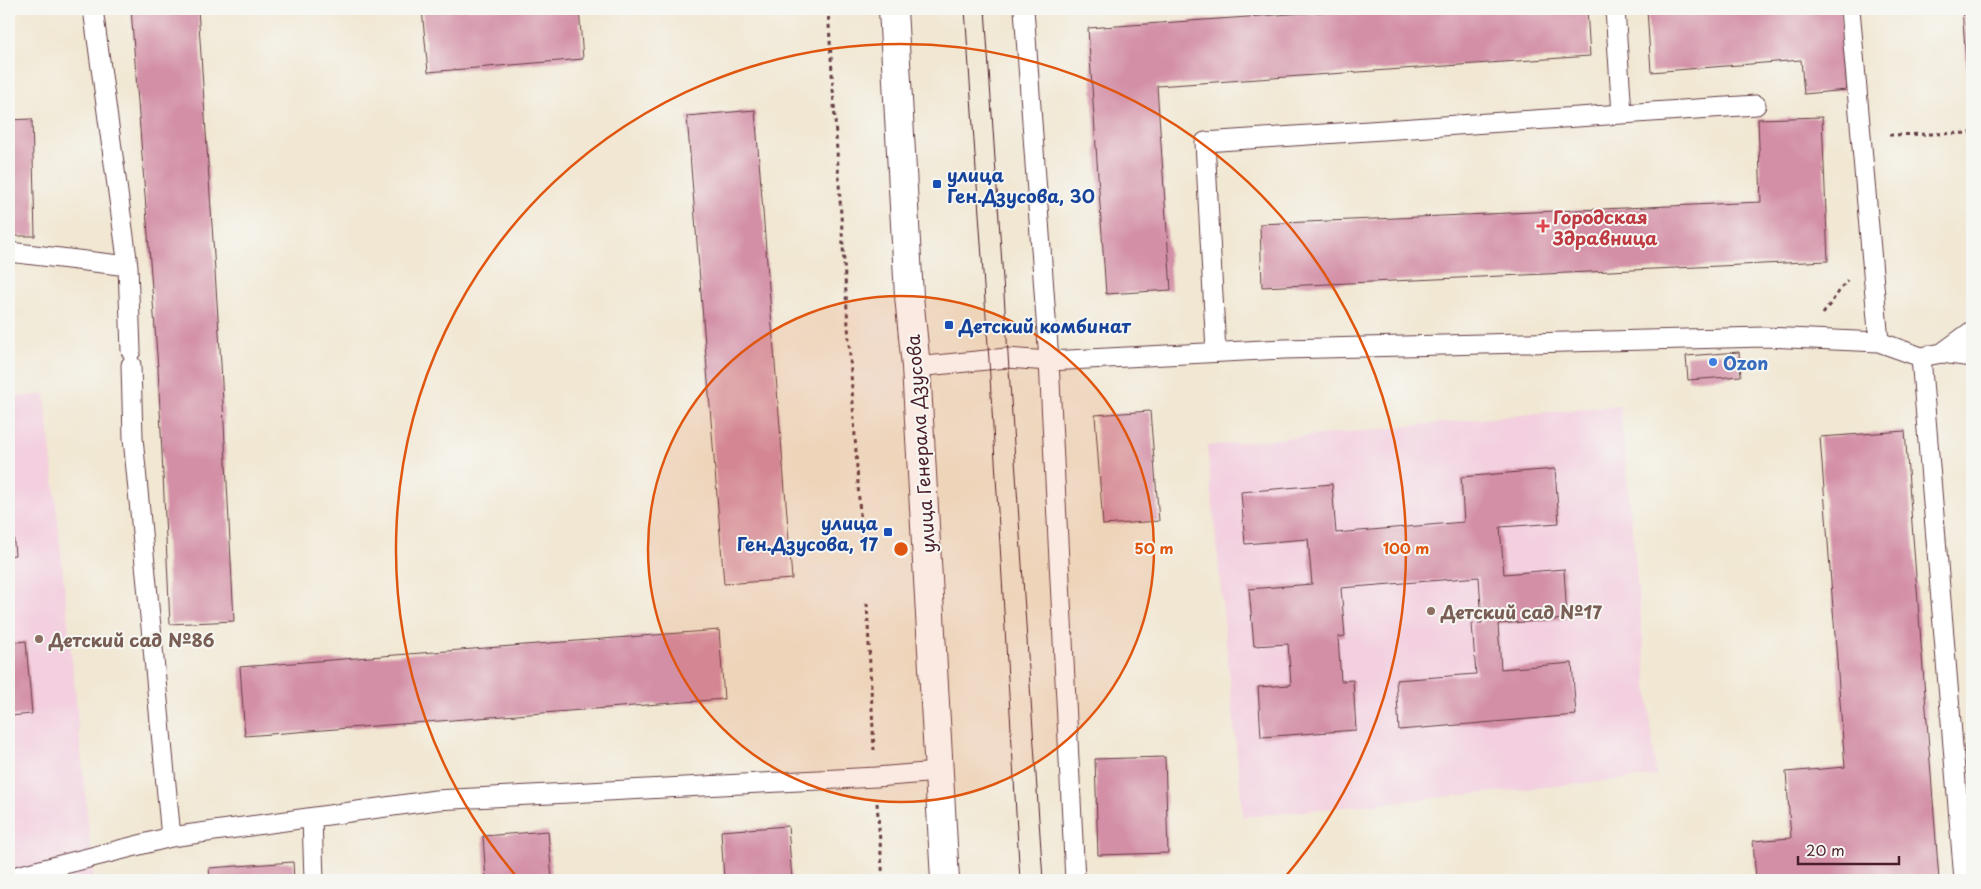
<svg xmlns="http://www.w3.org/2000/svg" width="1981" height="889" font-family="'Playpen Sans',sans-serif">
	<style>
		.built { fill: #f3cfdf }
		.building { fill: #d38fa6 }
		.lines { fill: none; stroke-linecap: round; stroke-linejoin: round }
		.service-casing { stroke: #633d44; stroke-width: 21 }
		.tertiary-casing { stroke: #633d44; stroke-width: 30 }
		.path { stroke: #633d44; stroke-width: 3; stroke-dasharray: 4 4; stroke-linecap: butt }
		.service { stroke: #fff; stroke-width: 19 }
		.tertiary { stroke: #fff; stroke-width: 28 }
		.tram { stroke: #4a1f2b; stroke-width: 1 }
		.ring { fill: none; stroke: #e0560e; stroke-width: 2.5 }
		.transit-dot { fill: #1a4fb4; stroke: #f6f6f2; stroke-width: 2 }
		.health-dot { fill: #e0444e; stroke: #f6f6f2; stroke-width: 2 }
		.shop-dot { fill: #3f7fe0; stroke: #f6f6f2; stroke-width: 2 }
		.education-dot { fill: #8d6e63; stroke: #f6f6f2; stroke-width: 2 }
		.labels { text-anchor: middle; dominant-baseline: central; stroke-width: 4; stroke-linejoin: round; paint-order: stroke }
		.transit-label { font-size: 18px; font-weight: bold; fill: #164399; stroke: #f6f6f2; text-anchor: start }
		.health-label { font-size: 18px; font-weight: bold; fill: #be3a42; stroke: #f6f6f2; text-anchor: start }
		.shop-label { font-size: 18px; font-weight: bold; fill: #366cbe; stroke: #f6f6f2; text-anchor: start }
		.street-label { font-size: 18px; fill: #4a1f2b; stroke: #f6f6f2 }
		.education-label { font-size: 18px; font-weight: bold; fill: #785e54; stroke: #f6f6f2; text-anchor: start }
		.centre { fill: #e0560e; stroke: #f6f6f2; stroke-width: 2.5 }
		.ring-label { font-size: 15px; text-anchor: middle; font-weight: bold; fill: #e0560e; stroke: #f6f6f2; stroke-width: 4; stroke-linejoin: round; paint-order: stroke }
	</style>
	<rect width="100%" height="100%" fill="#f6f6f2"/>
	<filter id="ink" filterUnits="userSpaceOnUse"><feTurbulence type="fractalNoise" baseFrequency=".02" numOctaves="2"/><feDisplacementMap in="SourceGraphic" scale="10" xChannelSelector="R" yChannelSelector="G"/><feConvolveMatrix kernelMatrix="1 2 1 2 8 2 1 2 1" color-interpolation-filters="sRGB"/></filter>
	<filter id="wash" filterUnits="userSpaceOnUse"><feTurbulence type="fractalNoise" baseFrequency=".0096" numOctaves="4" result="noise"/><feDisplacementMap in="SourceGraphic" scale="20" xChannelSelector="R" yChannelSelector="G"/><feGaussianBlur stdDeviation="1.12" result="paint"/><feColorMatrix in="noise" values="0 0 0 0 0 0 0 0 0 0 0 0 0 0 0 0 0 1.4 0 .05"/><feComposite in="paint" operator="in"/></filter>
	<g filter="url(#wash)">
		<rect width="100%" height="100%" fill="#f1e7d2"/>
		<path class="built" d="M45,394l49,486h-85v-482z
			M1620,405l36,371 -413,41 -36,-371z"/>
		<g id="blocks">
			<path class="building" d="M131,9h67l23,355 13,257 -64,3 -12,-256z
				M422,9h157l4,50 -155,13z
				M1364,9h223l3,47 -433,30 14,204 -65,4 -18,-266z
				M1647,9h194l6,81 -43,4 -3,-34 -150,12z
				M1962,9h10v64l-5,1z
				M755,110l37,469 -68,5 -37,-468z
				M1822,117l6,144 -566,26 -2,-63 501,-22 -3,-83z
				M32,119l3,117h-26v-116z
				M1739,352l2,24 -53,4 -2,-24z
				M1150,411l9,110 -56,4 -8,-110z
				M1905,431l34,449h-183l-3,-39 38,-3 -5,-66 59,-5 -25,-330z
				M1555,469l4,54 -59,4 4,47 60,-5 3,50 -69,5 3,45 71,-6 4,52 -177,15 -3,-50 80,-6 -4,-50 10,-1 -3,-46 -138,11 4,48 -7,1 3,44 12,-1 3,50 -95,7 -3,-50 33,-2 -3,-41 -34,2 -5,-57 63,-5 -4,-45 -63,5 -4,-52 91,-8 4,49 128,-11 -3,-45z
				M9,495h1l5,60 -6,1z
				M719,630l5,69 -479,37 -5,-69z
				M26,641l6,73 -23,2v-73z
				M1165,757l3,96 -70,2 -3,-96z
				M788,826l4,54h-68l-3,-49z
				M548,831l4,49h-66l-3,-44z
				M293,862l1,18h-84l-1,-12z"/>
		</g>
	</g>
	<g filter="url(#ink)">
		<use href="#blocks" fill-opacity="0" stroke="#633d44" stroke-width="1"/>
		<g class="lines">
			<g class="service-casing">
				<path id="service" d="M93,9l35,257
					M1024,9l25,352 26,519
					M1615,9l7,105
					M1850,9l29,333
					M9,252l119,14 3,85
					M1216,352l-11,-210 551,-37
					M1942,353l30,-22
					M1921,357l43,523
					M131,365l2,73 38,399 265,-37 440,-23 62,-5
					M916,367l91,-9 42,3 235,-12 480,-12 115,5 42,15 21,-4 30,4
					M312,818l2,62
					M9,878l162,-41"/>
			</g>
			<g class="tertiary-casing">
				<path id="tertiary" d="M893,9l16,287 7,71 29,513"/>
			</g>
			<path class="path" d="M828,9l34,538
				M1889,135l83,-2
				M1823,314l24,-34
				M867,603l7,147
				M877,803l6,77"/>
			<use href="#service" class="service"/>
			<use href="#tertiary" class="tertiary"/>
			<path class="tram" d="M965,9l24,351 31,520
				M985,9l58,871"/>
		</g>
	</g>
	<circle cx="901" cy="549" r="253" fill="#e0560e" fill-opacity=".12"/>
	<g class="ring">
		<circle cx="901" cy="549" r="253"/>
		<path d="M517 877A505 505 0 1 1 1285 877"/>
	</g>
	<g class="transit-dot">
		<rect x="932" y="179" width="10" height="10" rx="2.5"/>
		<rect x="944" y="320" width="10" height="10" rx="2.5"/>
		<rect x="883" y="527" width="10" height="10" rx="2.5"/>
	</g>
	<path class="health-dot" d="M1540.5 218.5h5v5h5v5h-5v5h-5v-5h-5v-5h5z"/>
	<circle class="shop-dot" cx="1713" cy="362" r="5"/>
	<g class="education-dot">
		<circle cx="1431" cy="611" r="5"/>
		<circle cx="39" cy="639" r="5"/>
	</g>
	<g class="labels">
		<g class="transit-label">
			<text x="947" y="174">улица<tspan x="947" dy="21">Ген.Дзусова, 30</tspan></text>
			<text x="959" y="325">Детский комбинат</text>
			<text x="878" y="522" text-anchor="end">улица<tspan x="878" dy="21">Ген.Дзусова, 17</tspan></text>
		</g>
		<g class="health-label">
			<text x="1553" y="216">Городская<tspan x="1553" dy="21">Здравница</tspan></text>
		</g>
		<g class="shop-label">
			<text x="1723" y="362">Ozon</text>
		</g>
		<g class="street-label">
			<text transform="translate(920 444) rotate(-94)">улица Генерала Дзусова</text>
		</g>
		<g class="education-label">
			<text x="1441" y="611">Детский сад №17</text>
			<text x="49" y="639">Детский сад №86</text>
		</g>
	</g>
	<circle cx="901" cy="549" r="8" class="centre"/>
	<g class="ring-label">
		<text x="1154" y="554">50 m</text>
		<text x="1406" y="554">100 m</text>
	</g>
	<rect width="1981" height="889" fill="none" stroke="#f6f6f2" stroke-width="30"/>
	<path d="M1798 856v8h101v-8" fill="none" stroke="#4a1f2b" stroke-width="2.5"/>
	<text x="1806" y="856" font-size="15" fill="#4a1f2b" stroke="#f6f6f2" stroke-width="4" paint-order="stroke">20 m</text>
</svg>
